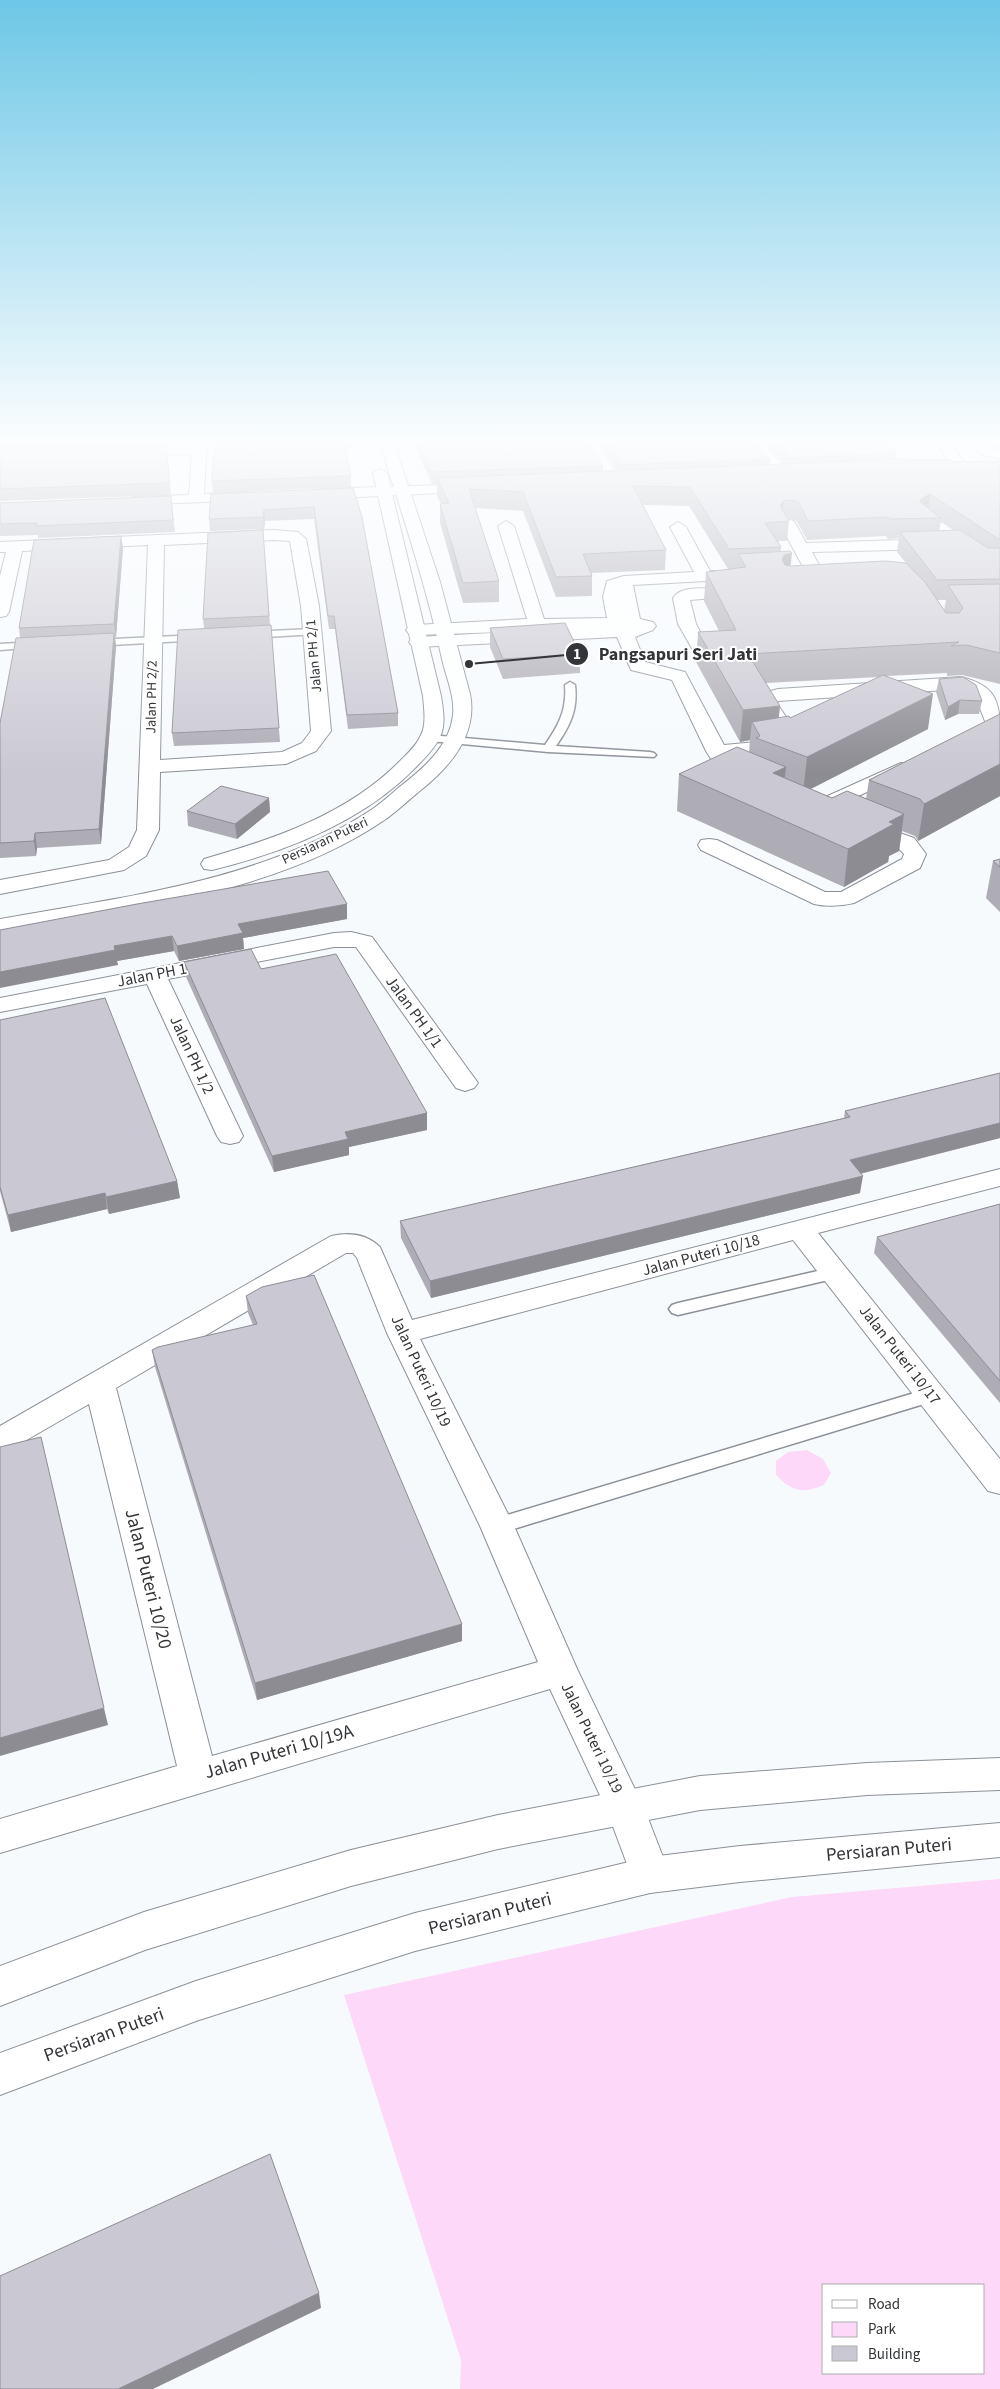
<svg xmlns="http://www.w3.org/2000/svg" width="1000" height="2389" font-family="'Source Sans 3',sans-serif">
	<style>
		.green { fill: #fdd8f9; fill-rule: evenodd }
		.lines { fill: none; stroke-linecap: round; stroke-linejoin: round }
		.service-casing { stroke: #8b9098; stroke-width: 3 }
		.minor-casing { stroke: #8b9098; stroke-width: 2 }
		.secondary-casing { stroke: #8b9098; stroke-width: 2 }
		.service { fill: #fff; fill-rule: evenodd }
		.minor { fill: #fff; fill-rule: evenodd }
		.secondary { fill: #fff; fill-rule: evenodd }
		.wall { fill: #aeacb5; fill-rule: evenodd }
		.shaded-wall { fill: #8d8c93 }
		.building { fill: #cac8d2; stroke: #8d8c93 }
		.labels { text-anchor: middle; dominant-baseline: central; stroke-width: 4; stroke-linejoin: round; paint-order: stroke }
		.far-street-label { font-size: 14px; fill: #333538; stroke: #fff }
		.street-label { font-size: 16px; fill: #333538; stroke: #fff }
		.near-street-label { font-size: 19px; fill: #333538; stroke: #fff }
		.leader { fill: none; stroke: #333538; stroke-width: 2 }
		.callout-dot { fill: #333538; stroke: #fff; stroke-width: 2 }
		.mark-label { font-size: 15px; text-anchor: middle; font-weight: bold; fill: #fff }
		.callout-label { font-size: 18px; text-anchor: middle; font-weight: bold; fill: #333538; stroke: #fff; stroke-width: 4; stroke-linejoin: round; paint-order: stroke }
	</style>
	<rect width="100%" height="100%" fill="#f7fafd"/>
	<path class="green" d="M807,1450l16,9 8,14 -7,12c-22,9 -31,7 -48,-10v-14l12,-9z
		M1000,1879v510h-540l1,-29 -117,-365 448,-98zM824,2285h160v88h-160z"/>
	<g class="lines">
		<g class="service-casing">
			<path id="service" d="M1000,439v6h-20l-4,-3 4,-3z
				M312,629l5,3 -1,2 -67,4 -5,-3 5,-3z
				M197,635l4,1v4l-107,6 -5,-3 5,-3z
				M35,642l5,3 -1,2 -39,3v-6z
				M570,682l5,3c3,25 -5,41 -19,61l94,6 4,1 2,2 -2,2 -106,-5 -118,-11 -6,-3 6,-3 115,10c14,-20 22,-35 20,-60z
				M835,1267l6,2 3,4 -3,4 -163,38 -6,-2 -3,-4 3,-4 6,-2z
				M931,1388l6,2 3,5 -3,5 -440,134 -7,-3 -3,-5 3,-5 7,-3z"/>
		</g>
		<g class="minor-casing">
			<path id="minor" d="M193,437h14l-3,57 44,-2 5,2 3,3 -3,3 -124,5 -3,-3 8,-5 55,-2 3,-41 -62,1 -7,-4 2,-3 67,-2z
				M579,437h14l29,44 -2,3h-10z
				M742,437h15l31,34 2,3 -2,3h-10z
				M931,437h14l24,31 -2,3h-10z
				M970,437h14l6,11 10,3v8l-20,-5z
				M476,484l5,1 2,3 -2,3 -162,8 -8,-5 8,-5z
				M788,519l6,2 12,22 129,-4 6,2 2,3 -2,3 -6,2 -123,3 10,19 -2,3 -36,4 -6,-2 -2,-3 2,-3 25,-3 -23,-43z
				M506,521l8,5 30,93 63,-1 -4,-21 4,-16 17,-5 70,-4 -24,-45 8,-5 8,5 24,44h39l2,3 -2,3 -6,2 -110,6 7,34 13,3 3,4 -3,4 -18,7 10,25 40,10 39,73 43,-4 13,-3 -22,-36 5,-9 15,-4 183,-12c32,8 39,21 39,53l-12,-1 -12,-31 -15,-9 -183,12 -2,1 25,37c-12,17 -52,16 -71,17 6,12 20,14 27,24l-3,4 -7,2 -7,-2 -22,-14 -12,-19 -34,-71 -41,-10 -14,-33 -199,10 -6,-1 -3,-4 3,-4 6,-1 112,-6 -115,4 -6,-1 -3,-4 3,-4 6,-1 112,-6 -29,-93zM547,629h24l-24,1z
				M274,530l24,2 8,7 13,67 12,125 -15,20 -30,13 -126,8 -1,58 -13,26 -22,14 -124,24v-14l109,-20 20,-13 8,-17 11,-285 -126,6 -13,61 -3,4 -6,1v-41l6,-24h-6v-10zM274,540l16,1 11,65 10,125 -9,12 -20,9 -122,8 4,-215z
				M718,588l6,1 2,4 -2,4 -34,3 6,24 13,24 -3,4h-12l-16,-28 -5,-26c8,-13 31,-9 45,-10z
				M901,763l7,2 3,4 -3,4 -82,38 -7,2 -7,-2 -3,-4 3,-4z
				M866,821l48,17 12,16 -6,14 -66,35c-13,3 -27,4 -40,1l-113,-54 -3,-5 3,-5 8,-1 8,1 108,52h16l61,-33 2,-5 -6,-6 -39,-17 -3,-4 3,-4z
				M351,932l21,5 106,146 -4,5 -9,3 -9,-3 -100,-141h-22l-166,32 75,157 -4,6 -9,2 -9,-2 -4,-6 -70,-152 -147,28v-14l334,-65z
				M1000,1169v17l-182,47 182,226v35l-12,-3 -195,-251 -373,99 94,187 64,145 66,137 26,67 -6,13 -14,5 -14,-5 -30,-80 -56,-119 -550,164v-34l177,-53 -88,-362 -78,45 -11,4v-27l331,-190c18,-4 36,-2 49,11l32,73zM346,1253h7l4,5 30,75 93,193 58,136 -326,94 -96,-368z"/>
		</g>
		<g class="secondary-casing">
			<path id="secondary" d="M378,437h14l48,145 30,112c8,40 -19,72 -49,96 -11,9 -23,20 -35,29 -109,75 -259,91 -386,114v-14c126,-23 261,-37 371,-109 11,-7 21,-17 31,-25 23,-18 48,-40 51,-70 2,-19 -7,-38 -11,-56 -16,-75 -41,-148 -64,-222z
				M380,469l7,4 54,223c2,13 5,28 -1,41 -5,11 -15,21 -24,30 -53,55 -131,85 -204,103l-8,-1 -3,-5 3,-5c70,-20 144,-45 196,-98 7,-7 16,-15 20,-24 7,-12 4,-28 3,-41l-50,-223z
				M1000,1758v32l-133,5 -167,15 -202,39 -147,37 -206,64 -145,56v-40l144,-54 207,-62 147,-35 202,-39 167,-13z
				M1000,1823v34l-260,25 -90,11 -235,58 -219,70 -196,74v-42l196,-72 219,-68 235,-56 90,-11z"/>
		</g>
		<use href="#service" class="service"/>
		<use href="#minor" class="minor"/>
		<use href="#secondary" class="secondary"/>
	</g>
	<path class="wall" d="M0,437h169l-1,8 -115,2 113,-2 5,50 -171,6z
		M215,437h135l1,11 -6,1 6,27v11l-138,6 -1,-12z
		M410,437h174l19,29v5l14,-1 -22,-33h156l19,22v5h14l-24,-27h128l8,17 -1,5 58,3 47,-1v223l-38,-9 -15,1v-3l-61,3 42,53 -118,60 22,9 34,1 3,-19 131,-66v82l-82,45 -3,-5 -13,-5 -3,20 -10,5 -1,6 -44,25 -167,-76 2,-37 70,-22 1,-12 -10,2 -44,-80 2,-30 21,-1 -15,-30 2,-29 22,-3 -39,-63 -46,-1 23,45 -1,20 -74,3 1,3v20l-36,1 -33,-86 -48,-3 24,73v21l-36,1 -23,-80v-19h1l-4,-8v-12h-5zM788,520h8l11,20 79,-4 2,3 11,-1 -2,14 10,12 -117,2 -9,-15v-4l-3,-6h9l2,-20zM941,522l12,8 -14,1zM937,600h9l-2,10zM879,677l-89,41h-11l-13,-35z
		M353,488l45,225v13l-50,3 -13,-100h-6l-15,-110 -49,2 -1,8 -54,2 -1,-12z
		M171,496l4,36 -137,6v-3l-38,1v-33z
		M263,530l7,95h1l9,117 -106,4 -2,-13 32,-105 -1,-9z
		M121,536l2,12 -7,89h-1l1,9 -15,198 -64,4 -1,8 -36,2v-135l20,-85 -1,-10z
		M490,628l90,26v19l-77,6 -13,-32z
		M939,679l43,22 -3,13h-21l-13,6 -9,-28z
		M269,798l1,14 -33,27 -49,-13 -1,-15z
		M1000,859v53l-14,-14 7,-37z
		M347,919l-104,19 1,11 -65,12 -5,-10 -57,10 1,4 -118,-35z
		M184,962l77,7 166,144v17l-78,17v8l-75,17 -88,-195z
		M0,1020l177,161 3,17 -71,16 -2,-5 -96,23 -11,-41z
		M1000,1073v65l-140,36v19l-429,105 -30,-60 -1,-17 444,-103 1,-7z
		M1000,1204v199l-126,-150 3,-16z
		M246,1296l216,345 -205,59 -102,-333 -3,-17 101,-25 -5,-12z"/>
	<path class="shaded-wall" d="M167,437h2l-1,8z
		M930,494l-2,19 -10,5 3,-19z
		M784,500l-2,19 -2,-13z
		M264,510l1,11 -1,8 -1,-12z
		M121,536l2,12 -7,89 -2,-13z
		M792,553l-3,28 -7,-21 2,-5z
		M114,633l2,13 -15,198 -2,-15z
		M933,694l-5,35 -125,64 4,-36z
		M960,700l-2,14 -13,6 3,-13z
		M780,706l-3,31 -17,-1 -8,-14 -2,18 -10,2 3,-32z
		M1000,764v32l-82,45 6,-37z
		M786,767l-4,36 -9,-30z
		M269,798l1,14 -33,27 -2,-15z
		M904,814l-5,37 -10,5 -1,6 -44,25 4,-38 41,-27z
		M35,833l2,15 -1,8 -2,-15z
		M347,904v15l-104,19 1,11 -65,12 -2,-15 61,-22z
		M172,936l2,15 -57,10 1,4 -118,23v-16l114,-26z
		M427,1113v17l-78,17v8l-75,17 -2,-16 73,-24z
		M1000,1123v15l-153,39 3,-17z
		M863,1176l-3,17 -429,105 -1,-17z
		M177,1181l3,17 -71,16 -3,-17z
		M105,1193l2,16 -96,23 -3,-17z
		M462,1624v17l-205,59 -2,-17z
		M104,1708l4,17 -108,31v-18z
		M319,2293l2,15 -168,81h-35z"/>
	<path class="building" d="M215,437h135l-7,1 8,38 -139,5z
		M415,437h169l19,29 -172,6z
		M603,437h148l19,22 -149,6z
		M771,437h117l8,17 -106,4z
		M166,445l4,38 -170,6v-41z
		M902,459l50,1 1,2 47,-1v79l-70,-46 -9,5 -1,3 21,16 -51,1 -2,-2 -80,4 -10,-20 -14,-1 -4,6 9,15 -24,2 16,24 -52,2 -39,-62 -57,-1 33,64 -83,4 9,22 -36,1 -33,-85 -54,-3 30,92 -36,2 -23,-79 9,-1 -12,-25z
		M353,488l9,29 36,196 -51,2 -13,-99h-6l-14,-109 -50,3 -1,7 -54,2 2,-25z
		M171,496l2,24 -137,6 1,-3 -37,1v-21z
		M263,530l6,86 -66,3 5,-86z
		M960,530l28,18h12v31l-63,1 -37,-48z
		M121,536l-7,88 -95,4 15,-88z
		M790,551l2,2 -8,2 -2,5 3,5 6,1 94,-5 21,2 19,19 21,31h13l4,-5 -15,-23 52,-1v69l-34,-8 -15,1 8,-4 -211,12 32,52 -37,4 -45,-78 38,-2 -30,-58 40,-5 -8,-13z
		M565,623l15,31 -77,5 -13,-31z
		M271,625l8,103 -107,5 6,-103z
		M114,633l-15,196 -64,4 -1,8 -34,2v-120l16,-85z
		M883,675l50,19 -126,63 -51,-19 4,-2 -8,-14 37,-6 1,2z
		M963,677l13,8 6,16 -22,-1 -12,7 -9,-28z
		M1000,714v50l-76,40 -4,-5 -51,-19z
		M737,747l49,20 -13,6 59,25 15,-7 57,23 -15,8 5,2 -46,25 -169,-75z
		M221,786l48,12 -34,26 -48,-13z
		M1000,859v8l-7,-6z
		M328,871l19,33 -109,20 5,9 -66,13 -5,-10 -58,10 1,4 -115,22v-42l137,-26z
		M251,949l10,20 75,-15 91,159 -82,19 3,7 -76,17 -88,-194z
		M105,998l72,183 -71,16 -1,-4 -97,22 -8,-28v-167z
		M1000,1073v50l-150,37 13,16 -433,105 -30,-60 450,-104 -5,-6z
		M1000,1204v177l-123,-144z
		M314,1275l148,349 -207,59 -103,-333 6,-3 99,-23 -11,-28 16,-9z
		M41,1437l63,271 -104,30v-291z
		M270,2154l49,139 -201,96h-118v-113z"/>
	<linearGradient id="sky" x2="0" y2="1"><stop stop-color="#6dc7e6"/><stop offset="0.57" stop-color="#fbfdfe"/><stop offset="1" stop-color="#fbfdfe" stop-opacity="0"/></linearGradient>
	<rect width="1000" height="772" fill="url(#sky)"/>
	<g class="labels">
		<g class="far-street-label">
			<text transform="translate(314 656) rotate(-95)">Jalan PH 2/1</text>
			<text transform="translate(152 697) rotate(-89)">Jalan PH 2/2</text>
			<text transform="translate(325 841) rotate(-25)">Persiaran Puteri</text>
		</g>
		<g class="street-label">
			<text transform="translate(152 975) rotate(-11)">Jalan PH 1</text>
			<text transform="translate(414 1012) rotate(54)">Jalan PH 1/1</text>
			<text transform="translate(192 1055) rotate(65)">Jalan PH 1/2</text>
			<text transform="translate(701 1255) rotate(-15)">Jalan Puteri 10/18</text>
			<text transform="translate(900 1355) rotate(52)">Jalan Puteri 10/17</text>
			<text transform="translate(421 1371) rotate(65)">Jalan Puteri 10/19</text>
			<text transform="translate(592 1738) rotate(64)">Jalan Puteri 10/19</text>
		</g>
		<g class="near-street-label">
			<text transform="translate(148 1579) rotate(76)">Jalan Puteri 10/20</text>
			<text transform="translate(279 1752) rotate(-16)">Jalan Puteri 10/19A</text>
			<text transform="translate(889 1850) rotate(-5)">Persiaran Puteri</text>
			<text transform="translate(490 1914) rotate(-14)">Persiaran Puteri</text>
			<text transform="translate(104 2035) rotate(-20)">Persiaran Puteri</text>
		</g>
	</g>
	<path class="leader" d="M469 664L577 654"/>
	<g class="callout-dot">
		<circle cx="469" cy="664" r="5"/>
		<circle cx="577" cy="654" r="12"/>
	</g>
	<g class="mark-label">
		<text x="577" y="659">1</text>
	</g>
	<g class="callout-label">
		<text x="678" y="660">Pangsapuri Seri Jati</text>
	</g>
	<rect x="822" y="2284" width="162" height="90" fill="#ffffff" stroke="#adaeaf"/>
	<rect x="832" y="2300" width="25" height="8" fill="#ffffff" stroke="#adaeaf"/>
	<text x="868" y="2309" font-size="15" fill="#333538">Road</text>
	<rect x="832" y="2322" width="25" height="15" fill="#fdd8f9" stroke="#adaeaf"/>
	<text x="868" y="2334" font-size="15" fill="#333538">Park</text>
	<rect x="832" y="2346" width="25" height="15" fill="#cac8d2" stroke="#adaeaf"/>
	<text x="868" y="2359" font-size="15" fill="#333538">Building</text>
</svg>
